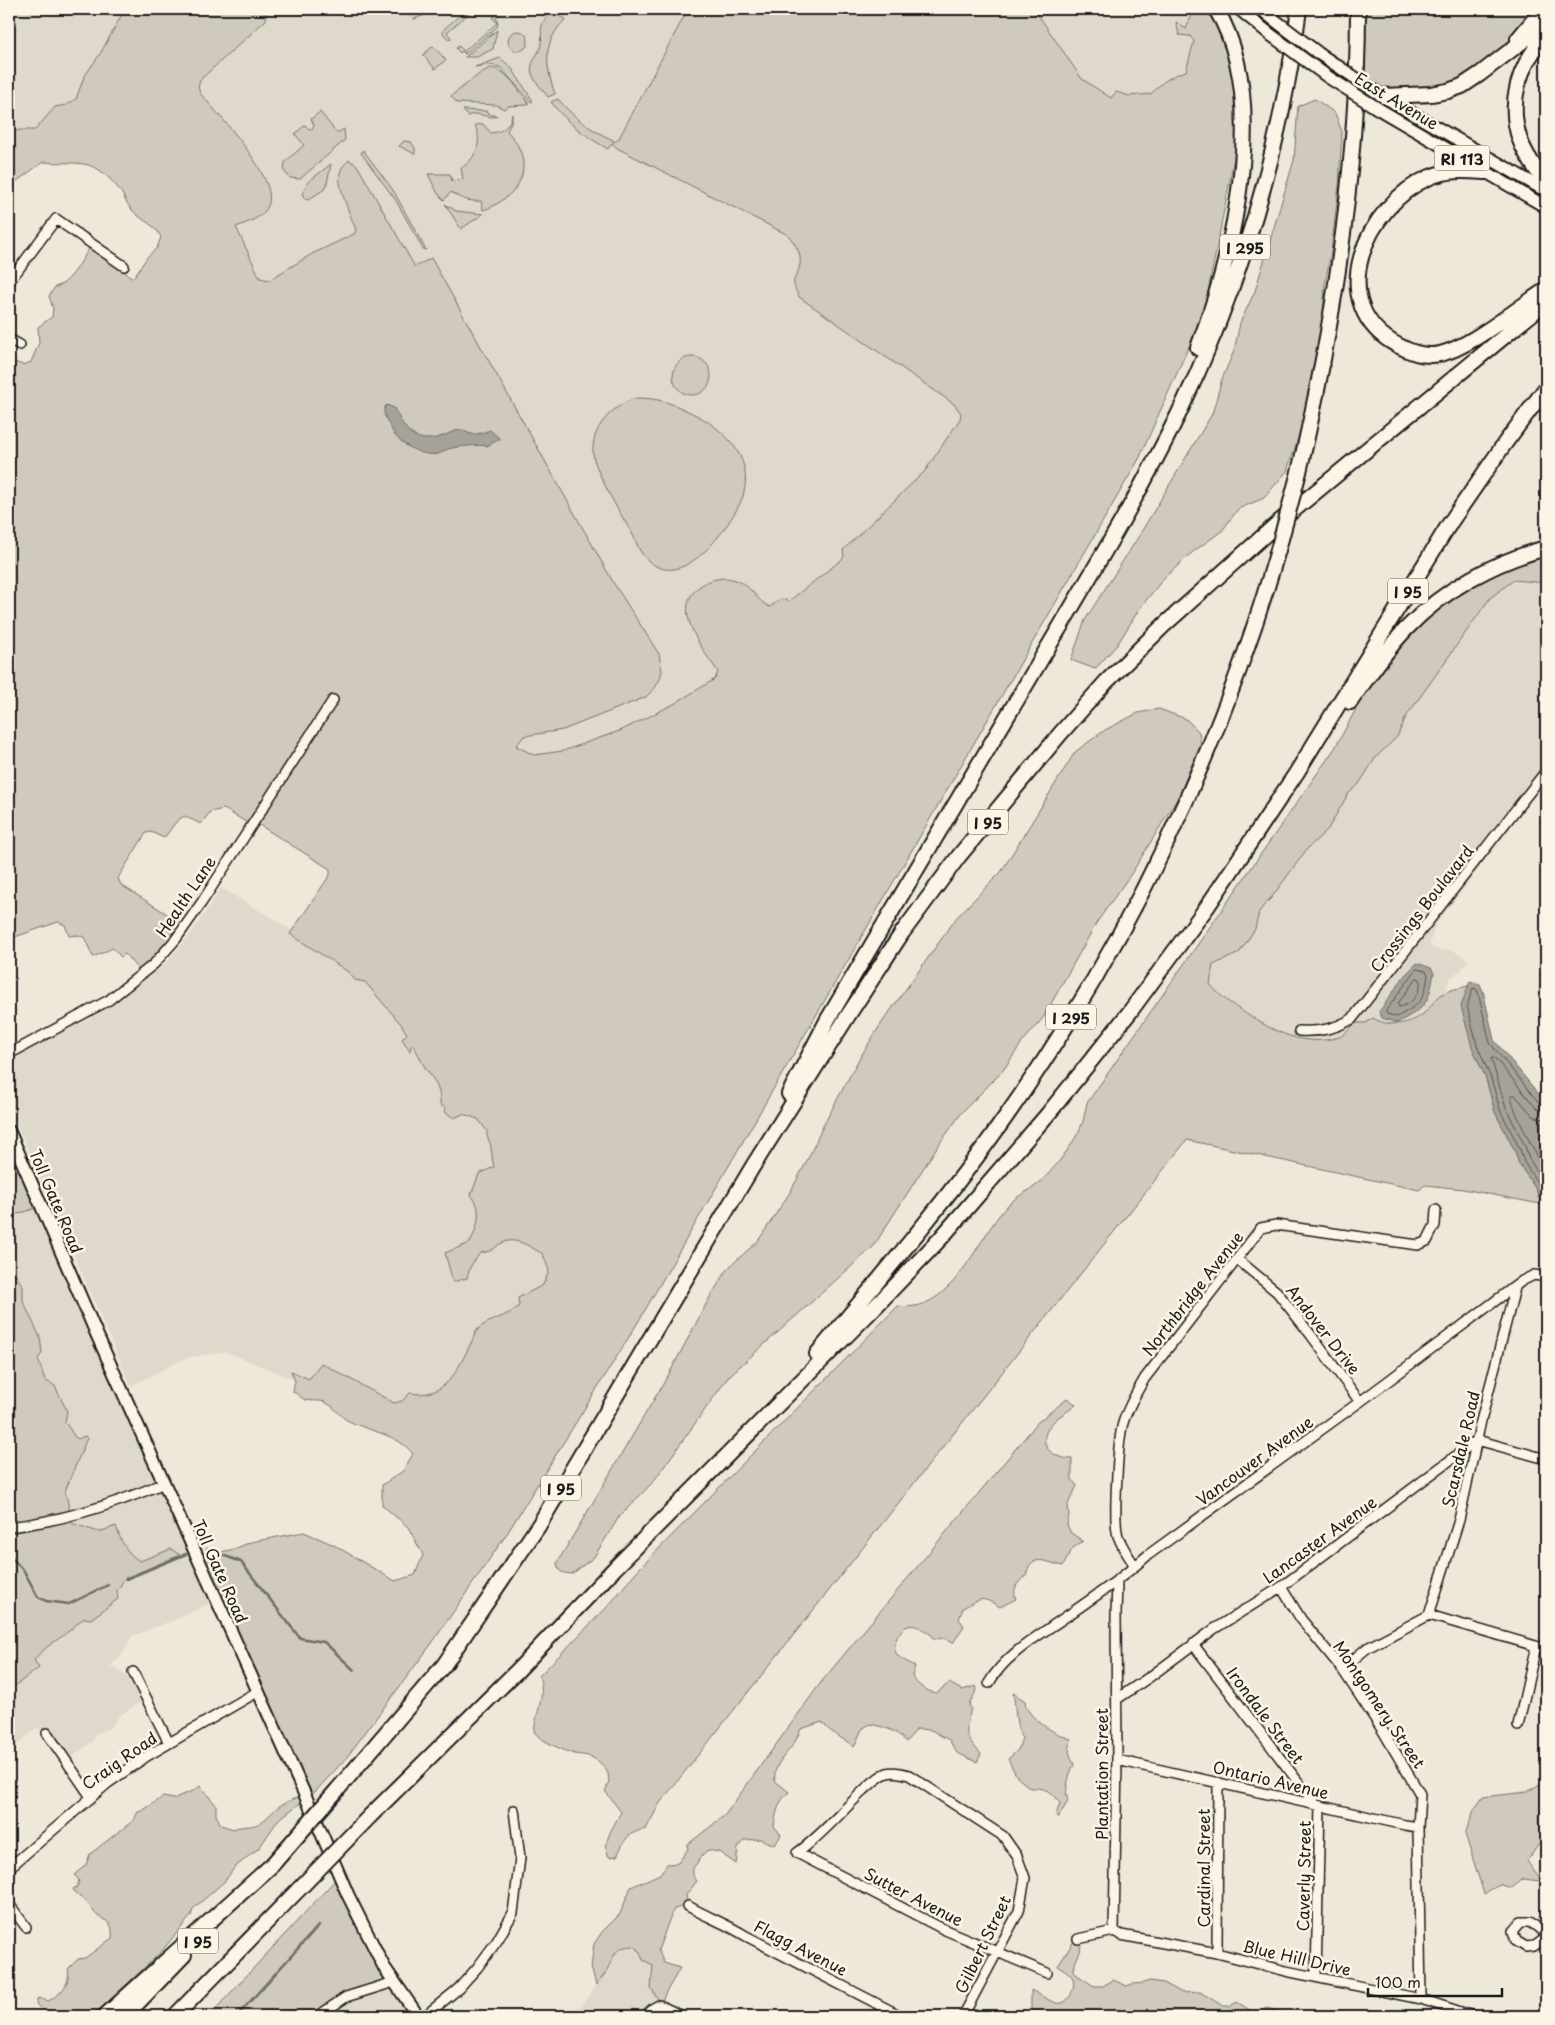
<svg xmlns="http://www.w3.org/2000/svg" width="1555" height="2025" font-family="'Playpen Sans',sans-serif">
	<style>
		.built { fill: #ded9cb }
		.green { fill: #cfcabd; stroke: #76736c }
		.water { fill: #a7a299; stroke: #6f6c67 }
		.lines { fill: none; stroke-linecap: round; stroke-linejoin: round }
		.shore { stroke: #54524e; stroke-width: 1 }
		.stream { stroke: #6f6c67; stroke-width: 2.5 }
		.minor-casing { stroke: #1c1c1c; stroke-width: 12 }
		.major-casing { stroke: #1c1c1c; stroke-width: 15 }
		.highway-casing { stroke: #1c1c1c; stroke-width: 18 }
		.minor { stroke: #fcf5e5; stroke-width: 9 }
		.major { stroke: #fcf5e5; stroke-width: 11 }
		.highway { stroke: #fcf5e5; stroke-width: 14 }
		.major-bridge-casing { stroke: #1c1c1c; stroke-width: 15; stroke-linecap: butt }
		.highway-bridge-casing { stroke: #1c1c1c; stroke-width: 18; stroke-linecap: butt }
		.major-bridge { stroke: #fcf5e5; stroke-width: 11 }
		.highway-bridge { stroke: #fcf5e5; stroke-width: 14 }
		.labels { text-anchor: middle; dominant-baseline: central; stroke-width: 5; stroke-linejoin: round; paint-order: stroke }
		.shield { fill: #fcf5e5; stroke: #5f5d58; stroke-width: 1 }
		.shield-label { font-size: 15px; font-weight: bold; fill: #1c1c1c }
		.street-label { font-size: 16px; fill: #1c1c1c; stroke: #fcf5e5 }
	</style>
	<rect width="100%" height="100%" fill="#eee8d9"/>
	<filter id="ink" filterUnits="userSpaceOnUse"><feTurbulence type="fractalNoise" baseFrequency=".02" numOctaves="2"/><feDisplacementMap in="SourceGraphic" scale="10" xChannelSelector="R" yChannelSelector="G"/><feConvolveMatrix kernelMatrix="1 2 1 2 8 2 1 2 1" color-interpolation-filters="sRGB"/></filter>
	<g filter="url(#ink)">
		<path class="built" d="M9,9h116l-25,45 -16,23 -8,22 -10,6 -11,2 -20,23h-15l-11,3z
			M242,9h453l87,215 185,188 -37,62 -235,242 -204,56 -482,-304 167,77 -11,-467z
			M1034,9h166l-8,5 -6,16 -10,-8 18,19 -8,30 -14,5 -14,9 -7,9 -22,2 -13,-4 -5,6 -29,-19z
			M1514,580l32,3v202l-10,9 -100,130 -7,21 11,6 13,-1 15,10 -7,10 -11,8 -5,14 -22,23 -13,5 -74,21 -23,1 -29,-6 -15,-8 -51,-34 -8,-10 3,-19 31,-20 11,-16 4,-17 6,-8 7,-7 35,-48 21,-20 20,-35 11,-10 17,-27 21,-20 9,-20 84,-119z
			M221,888l157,93 87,94 78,172 9,44 -103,110 -64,15 -159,-64 -40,6 -55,28 -122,-280v-50l81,-37 74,-54 27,-31z
			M39,1207l177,393 -39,19 -45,17 -8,16 -14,15h5l21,17 7,16 -25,17 -8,11 -15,6 -2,7 -27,21 -19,-29 -10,-5 -28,23v-61l29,-22 -4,-8 7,-9 27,-19 12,-11 39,-24 -2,-6 8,-13 28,-10 22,-11 -4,-7 -30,11 -9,-4 -13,-19 -3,-12 -17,6 -38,-13 10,-3 -6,-25 22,-53h-12l-10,-16 2,-11 -12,-25 -10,-6 -7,-21 2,-22 -17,-36v-15l-14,-21v-48z
			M634,1946l6,6 3,8 10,5 -2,23 11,19 -9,9h-88l2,-6 14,-4 26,-35 8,-20 9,-4z
			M388,1983l31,33h-149l6,-4 18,-1 24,4 28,-17z"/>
		<path class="green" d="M125,9h137l4,5v6l-65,59 -3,7 2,7c18,22 80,85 68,113 -5,12 -20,16 -32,21l24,51 9,2 43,-26 42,-20 2,-4c-5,-14 -19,-43 -16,-57 1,-6 5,-9 9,-13l8,5 58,102 16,-9 182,324 46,72 3,17 -2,8 -5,9 -9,9 -83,33 -39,6 -8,10 18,9 29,-4 59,-21 50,-25 43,-26 3,-7c-16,-24 -52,-68 -13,-89 10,-5 22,-7 33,-2 14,5 19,21 32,26l11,-8 8,2 51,-40 4,-4 -1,-7 82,-79 35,-52 1,-6 -7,-9 -155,-107c-11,-21 -2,-15 1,-33 2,-11 -6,-22 -12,-29l-171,-87 -5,-5 -4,6c-24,-14 -40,-25 -57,-47l7,-3c16,19 33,31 55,41v2l5,-2 70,-131h346l48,70 29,19 5,-6 13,4 22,-2c10,-12 20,-18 35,-23l8,-30 -4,-5 -11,-1 -3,-13 10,7c6,-16 8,-20 27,-20l8,13 21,89 -12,69 -26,132 -65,147 -502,865 -129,208 -78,114 -83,111 -32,35 -37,28 -19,28 -25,20 -9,13 -32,28 -2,7 -31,37 -67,63h-49l-1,-5 -7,-7 2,-6 10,3c12,-6 23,-17 20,-32l10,-10 7,-1 27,-20c1,-16 -3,-15 -14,-22 -4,-3 -7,-9 -11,-13 -5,-6 -9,-5 -14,-14l4,-2 2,-7 -5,-5 12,-10 4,-11 44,-34 4,-8 4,-1 21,-14 11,2c8,-6 16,-4 26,-13l16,19v10l5,10 12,4c9,-4 18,-1 27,-6 8,-5 13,-13 21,-18 7,-4 15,-7 22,-10l-102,-238 33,-8 17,-7 53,-10 30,13 61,36 20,-6 8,-20 -15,-28 -26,-22v-20l21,-14 10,-17c-15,-20 -43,-22 -64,-33 -8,-3 -13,-13 -21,-17 -6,-5 -15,-2 -22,-4 -6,-2 -8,-7 -13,-8l2,-11 -4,-10 18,8 12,-16 73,40 8,-2 8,-8c37,6 47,-23 61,-50 2,-4 4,-11 7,-14 9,-9 30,-12 41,-23l-1,-8 25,-13 6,-14 -6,-17c-13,-7 -27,-18 -41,-11 -11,6 -7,8 -22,10l-10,14 -3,11 -14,4 -8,-29 25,-10c7,-15 14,-34 1,-48l8,-21 15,-7c-2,-8 -2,-13 -3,-20 -1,-7 -5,-9 -4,-16l-9,-12 -15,-5 -9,4 -8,-5 -2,-6 -4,-2c2,-17 -9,-28 -17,-41 -3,-6 -6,-13 -10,-19l-2,1 -1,5 -8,-12 5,-5 -6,-10 -36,-42 -10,-2 -8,-9 -57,-37 40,-59v-6l-74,-46 -5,2 -27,-16 -14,3 -9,12 -17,-8 -8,6 -12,16 -13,-6 -5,1 -28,45 3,7 65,41 -45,47 -16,-19 -4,3 -8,-9 -20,9 -9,-20 -7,-2 -8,1 -4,-11 -7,-3 -49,17v-579l14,5 8,-3 8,-19 -1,-16 14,-10 1,-8 -4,-13 6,-9c16,-4 26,-26 35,-40l43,31 15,-22 9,-8 4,-11c-6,-13 -19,-16 -28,-26 -6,-5 -9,-16 -15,-23 -26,-32 -39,-23 -75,-26l-30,22 -4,10v-61l11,-3h15l20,-23 11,-2 10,-6 8,-22 16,-23z
			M404,9h37l-27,10z
			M467,9h7l-27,23 4,6 -2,2 -6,-7 1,-4z
			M1359,9h187c-35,40 -74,103 -136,93 -16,-2 -31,-11 -47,-17z
			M551,12l15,7c-24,23 -21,45 -11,75l-7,3c-5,-7 -13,-15 -16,-23 -3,-11 5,-17 8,-26 5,-16 -5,-19 11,-36z
			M494,15l2,1 2,8 -1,3 -32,27 -3,-3 -2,2 -4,-5 3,-2 5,5 33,-28 -4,-5z
			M497,30l-4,19 -16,8h-12z
			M508 41a10 10 0 1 1 20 0a10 10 0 1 1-20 0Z
			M433,46l13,14 -11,9 -12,-14z
			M500,58l11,9 22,34 -2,1 -31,-35 -9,-2 -16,2z
			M490,68c16,0 28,22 38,34v3l-19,1 -5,3 -8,-4 -39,-2 -6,-7 31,-24z
			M1546,79v59l-4,-24z
			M1315,99l20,14 7,19 -3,53 -8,67 -6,32 -2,32 -6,33 -17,84 -13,38 -23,27 -26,11 -16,22 -28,20 -30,27 -24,30 -23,37 -22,24 -24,-9 14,-40 52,-81 75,-125 10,-35 12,-28 6,-28 15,-32 39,-131 4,-54z
			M463,110l23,1 3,3 8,2c-10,4 -18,-6 -29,0z
			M320,112l17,21 7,-4 1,11 -45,39 -10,-1 -6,-7 1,-9 19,-17 -9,-11 10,-9 4,4h3l2,-4 -3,-6z
			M512,114v6l-5,11c21,22 23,49 -3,68 -7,5 -13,9 -21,11l-2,-9c-11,1 -21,-2 -30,-9l-7,8 -6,-6 -10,-20h22l2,7 11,-2 -2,-11c15,-9 22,-26 14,-43l8,-1 8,9c12,-1 19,-7 21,-19z
			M404,141l7,1 4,6v6l-16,-8z
			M363,150l30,40 33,60 -3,-1 -28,-50 -34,-46z
			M331,164l-5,24 -18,12 -3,-1 -3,-5 6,-12z
			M445,204l11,7 27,3 -22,15z
			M673 376a19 19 0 1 1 38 0a19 19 0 1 1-38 0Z
			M636,398c22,0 33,4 54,14 32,15 65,44 53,84 -4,12 -14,26 -21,36 -19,25 -52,56 -79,23 -5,-6 -7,-14 -10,-20 -4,-7 -8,-13 -12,-20 -7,-12 -27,-48 -28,-61 -2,-27 19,-48 43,-56z
			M1532,554l14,2v27l-32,-3 -24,18 -84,119 -9,20 -21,20 -17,27 -11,10 -20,35 -21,20 -35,48 -7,7 -6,8 -4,17 -16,24 -26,12 -3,19c10,13 22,20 35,29 28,18 59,35 94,24 6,-2 12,-10 17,-14h10l7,-5c14,9 35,7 49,-3 8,-6 13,-17 22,-22 7,-4 17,-5 24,-7l18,93 9,33 20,39 4,13 17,25 4,12 5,4 -82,-16 -38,-4 -6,5 -232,-50 -527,663 -14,26c-20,4 -21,11 -29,27l-8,1c-8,-15 5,-31 12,-45l-16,-21c9,-14 1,-27 -14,-34 -4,-2 -11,-2 -16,-3 -11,-3 -34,-13 -41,-22 2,-20 12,-36 5,-56l71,-72 25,-31 263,-267c56,9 79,-71 112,-103 8,-8 20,-12 28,-19 15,-13 34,-38 42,-55 4,-8 5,-18 7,-26l248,-355 42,-78 59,-65z
			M1159,709l27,10 13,13 2,15 -10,19 -11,28 -47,77 -36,51 -54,96 -22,26 -19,28 -39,39 -26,36 -64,100 -144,129 -76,106 -34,35 -25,40 -22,17c-10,-1 -13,-1 -15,-11l112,-189 41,-77 18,-29 30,-27 31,-47 17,-31 17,-37 36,-67 22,-35 76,-107 44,-45 74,-120 30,-22 33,-17z
			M9,1140l30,67 -30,10z
			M9,1265l14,21v15l17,36 2,16 -4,6 7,21 10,6 12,25 -2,11 10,15 3,2 7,-3 2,2 -22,53 6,25 -9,4 37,12 17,-6c4,14 11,28 24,35l31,-12 9,6 -55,23 -8,13 1,8 -27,20 -7,-1c-6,4 -10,9 -15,13 -12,10 -25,16 -35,29l5,8 -30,22z
			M1068,1398l8,7c-7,6 -16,10 -22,16 -19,19 -7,37 18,38v20l5,7 -9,18 1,11 -2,10 4,8 12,8 -10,7 -10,18c-15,-3 -33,-15 -37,10 -9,7 -14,12 -10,23l-16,8c-18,-11 -19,-9 -37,1l-4,11 5,7 -11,17 -9,-5 -9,1c-5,-6 -18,-16 -27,-13 -10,3 -18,22 -10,30 4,4 12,7 17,10l-3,10c5,9 14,16 25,17l12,-10 13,7 14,-4 1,3 -8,16 2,3c-6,25 -8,26 10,46l-4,8 -20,-9 -8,-13 -18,-10 -14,-1 -11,13c-9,-12 -22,-15 -36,-18l-8,5 -8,18c-10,-9 -25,-14 -32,-25l-21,7c-3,6 -7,16 -12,21 -8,9 -16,19 -14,31l14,11c-11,9 -13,21 -15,34l7,9 -6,10 -15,-6 -15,1 -7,8 -2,16 -17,-12 -12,-2 -14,18v8l4,5 -11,14 2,10 -14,4c-7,14 -10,27 -16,41l6,13 16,5 -15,26 -4,10 -10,-16 2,-23 -10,-5 -3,-8 -6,-6c-20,1 -18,7 -26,22 -3,7 -8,12 -12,17l-5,-18 3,-23 8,-12 18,-18 11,-27 29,-13 7,-10 11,-1 10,-14 -1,-4 38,-30 97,-134 216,-259z
			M1013,1693l12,8c0,16 31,34 46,38l-2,13 5,13c-5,8 -10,27 -6,36l-10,17 -2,-3 4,-12c-7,-12 -17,-16 -30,-15l-13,-11 -9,-18 10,-9 4,-12c-7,-11 -6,-31 -9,-45z
			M1546,1780v27l-6,5 -1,13 7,9 -19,27 14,20 -19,-2 -11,9 -12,-4 -15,10 -19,-60 9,-24 9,-13 44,-5z
			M339,1876l53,102 -46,20 -28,17c-15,-3 -35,-9 -48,1h-61z
			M1078,1939h4l-2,13 -5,11 -1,8 3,4 17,11h9l10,-6 14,6c8,-4 14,-1 22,-5l15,2 18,10 18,-1 23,14h7l7,-4 16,10h8l5,-4 19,5 2,3h-248l-8,-7v-19c8,4 16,10 25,13 12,3 20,-14 17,-24 -2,-6 -10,-10 -15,-13l16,-25z"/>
		<path class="water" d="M387,405l7,3c11,22 20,38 49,28 7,-3 12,-6 20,-6 9,7 16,4 27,0l10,9 -13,7c-6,-2 -33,1 -39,3 -4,1 -6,4 -10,5 -16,3 -40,-10 -46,-24 -4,-8 -9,-14 -8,-22z
			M1417,963l14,5 3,5c-6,33 -8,34 -37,50l-15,-5 -3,-6 26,-37z
			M1470,981l10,3 3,7 11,49 52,63v103l-6,-5 -4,-12 -17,-25 -4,-13 -20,-39 -9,-33 -14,-32 -11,-41z"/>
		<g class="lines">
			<path class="shore" d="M1417,969l9,2 2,4c-4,27 -8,29 -31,42l-10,-3 -1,-3z
				M1417,978l3,1c2,13 -8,26 -21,28l-1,-3z
				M1546,1106l-6,-2 -50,-61 -12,-51 -2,-3 -3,-1 -6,18 10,39 14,33 9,32 20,39 4,13 16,25 6,13
				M1546,1112l-9,-3 -42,-51h-4l15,50 19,38 4,13 17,26
				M1546,1120l-13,-4 -18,-21h-4c0,13 27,64 35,76"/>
			<path class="stream" d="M9,805l3,8 -3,16
				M207,1549l34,13 59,76 24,4 30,28
				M9,1555l15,16 14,26 8,4 23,3 39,-19
				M126,1579l60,-25
				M237,2016l82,-91"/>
			<g class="minor-casing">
				<path id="minor" d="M9,282l47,-63 68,47
					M9,339l11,6
					M1299,1031c21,1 35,-2 53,-12l194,-248
					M9,1054l100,-54 45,-36 22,-25 26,-37 131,-202
					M1237,1259l40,33 34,43 49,67
					M9,1527c54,-6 104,-22 155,-44
					M1135,1566c-6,-9 -13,-19 -17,-30 -5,-15 0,-97 5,-113 5,-16 13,-30 22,-45l116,-150 15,-3 142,20 9,-4 8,-16 1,-15
					M1281,1587l20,32 41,50 41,62 37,63 -2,33 3,172
					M1429,1615l30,-95 22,-99 34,-133
					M1193,1644l122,160
					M1342,1669l25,-21 62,-33 117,34
					M133,1672l36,71
					M989,1683c16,-28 49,-47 75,-65 29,-20 58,-40 84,-63l224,-162 150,-112 12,-6 12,2
					M1117,1699l34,-23 63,-47 67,-42 196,-147 69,19
					M1518,1726l18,-80
					M47,1733l44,64
					M1117,1760l288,65 13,2
					M9,1868l99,-85 39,-27 110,-64
					M9,1904l17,23
					M688,1906c19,11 39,18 58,30l155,80
					M1114,1931l7,4 96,18 69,18 135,28 52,17
					M1114,1931l3,-171 -1,-145 1,-34
					M1546,1935l-16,-13h-9l-8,9 3,10 10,6 8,-1 12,-9
					M1078,1939l36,-8
					M1217,1953l1,-171
					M1316,1977l4,-171
					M318,2016l28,-19 48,-15
					M425,2016l33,-27 19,-21 20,-27 16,-28 7,-55 -6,-48
					M648,2016l2,-6 9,-5 23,11
					M963,2016l56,-105 6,-33 -8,-22 -14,-20 -94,-61c-7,-2 -15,-4 -22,-2 -9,3 -18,13 -25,19 -21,20 -41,44 -65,61l146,76 104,44"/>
			</g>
			<g class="major-casing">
				<path id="major" d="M1239,9l32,26
					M1261,9l11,9
					M1381,95l165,96
					M1377,108l169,99
					M9,1131l88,204 208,460 43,100 36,72 34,49"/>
			</g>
			<g class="highway-casing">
				<path id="highway" d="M1546,36c-27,28 -39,66 -26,104 6,17 17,30 26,44
					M1518,39l25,-30
					M1383,96l48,-2 17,-3 14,-5 18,-12 66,-51
					M1486,172c-19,-1 -37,-3 -56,5 -64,27 -109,129 -31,169 13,7 27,11 41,8 31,-7 77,-46 106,-64
					M1198,348c35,-94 73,-248 18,-339
					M1299,472c36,-152 59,-307 59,-463
					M1350,702c18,-25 35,-51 56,-73 38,-40 88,-67 140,-81
					M789,1094l39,-75c66,-112 133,-224 199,-336 52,-89 107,-177 152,-270 61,-126 102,-265 120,-404
					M817,1354c65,-78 131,-155 190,-239 120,-170 213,-364 271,-565
					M338,1789l106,-124 95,-140 214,-359 96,-152 53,-81 57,-77 101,-122 46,-52 58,-57 114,-102 268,-221
					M370,1816l148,-146 97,-102 260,-261 66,-69 107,-124 81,-101 78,-106 90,-135 153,-249 55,-80 41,-55
					M105,2016l167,-151
					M125,2016l59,-61
					M175,2016l124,-127"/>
			</g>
			<use href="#minor" class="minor"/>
			<use href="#major" class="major"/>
			<use href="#highway" class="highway"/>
			<g class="major-bridge-casing">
				<path id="major-bridge" d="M1272,18l46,35 60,40
					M1271,35l57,42 49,31"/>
			</g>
			<g class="highway-bridge-casing">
				<path id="highway-bridge" d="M1278,550l21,-78
					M272,1865l66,-76
					M299,1889l71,-73"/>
			</g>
			<use href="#major-bridge" class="major-bridge"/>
			<use href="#highway-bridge" class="highway-bridge"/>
		</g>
	</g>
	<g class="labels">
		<g class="shield">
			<rect x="1434.5" y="145.5" width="55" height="25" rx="4"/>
			<rect x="1220" y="234.5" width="50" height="25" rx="4"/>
			<rect x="1388" y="578.5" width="40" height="25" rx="4"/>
			<rect x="968" y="809.5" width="40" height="25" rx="4"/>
			<rect x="1046" y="1004.5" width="50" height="25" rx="4"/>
			<rect x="541" y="1475.5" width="40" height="25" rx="4"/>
			<rect x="178" y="1928.5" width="40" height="25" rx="4"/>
		</g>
		<g class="shield-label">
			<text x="1462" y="158">RI 113</text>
			<text x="1245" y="247">I 295</text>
			<text x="1408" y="591">I 95</text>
			<text x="988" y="822">I 95</text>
			<text x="1071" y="1017">I 295</text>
			<text x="561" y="1488">I 95</text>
			<text x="198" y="1941">I 95</text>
		</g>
		<g class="street-label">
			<text transform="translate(1397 100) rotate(31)">East Avenue</text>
			<text transform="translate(185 896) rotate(-56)">Health Lane</text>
			<text transform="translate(1421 908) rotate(-52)">Crossings Boulavard</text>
			<text transform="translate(57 1201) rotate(67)">Toll Gate Road</text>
			<text transform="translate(1192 1293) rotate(-52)">Northbridge Avenue</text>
			<text transform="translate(1324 1329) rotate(52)">Andover Drive</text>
			<text transform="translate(1460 1449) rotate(-77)">Scarsdale Road</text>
			<text transform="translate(1254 1460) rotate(-36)">Vancouver Avenue</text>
			<text transform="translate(1319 1539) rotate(-36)">Lancaster Avenue</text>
			<text transform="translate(221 1571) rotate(66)">Toll Gate Road</text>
			<text transform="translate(1380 1704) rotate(56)">Montgomery Street</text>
			<text transform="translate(1266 1715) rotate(53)">Irondale Street</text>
			<text transform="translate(119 1760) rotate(-35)">Craig Road</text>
			<text transform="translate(1101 1774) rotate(-90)">Plantation Street</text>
			<text transform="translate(1271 1779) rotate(13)">Ontario Avenue</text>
			<text transform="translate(1203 1868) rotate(-90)">Cardinal Street</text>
			<text transform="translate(1303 1876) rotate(-89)">Caverly Street</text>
			<text transform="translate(914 1896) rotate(27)">Sutter Avenue</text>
			<text transform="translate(982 1944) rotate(-64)">Gilbert Street</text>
			<text transform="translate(801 1947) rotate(27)">Flagg Avenue</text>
			<text transform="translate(1297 1957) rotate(13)">Blue Hill Drive</text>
		</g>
	</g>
	<rect width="1555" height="2025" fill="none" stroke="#fcf5e5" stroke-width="30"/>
	<rect x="15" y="15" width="1525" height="1995" fill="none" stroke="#1c1c1c" stroke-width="2" filter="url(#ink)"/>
	<path d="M1368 1988v8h134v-8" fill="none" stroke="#1c1c1c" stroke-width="2.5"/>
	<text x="1375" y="1988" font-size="15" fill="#1c1c1c" stroke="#fcf5e5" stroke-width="4" paint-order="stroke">100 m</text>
</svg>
